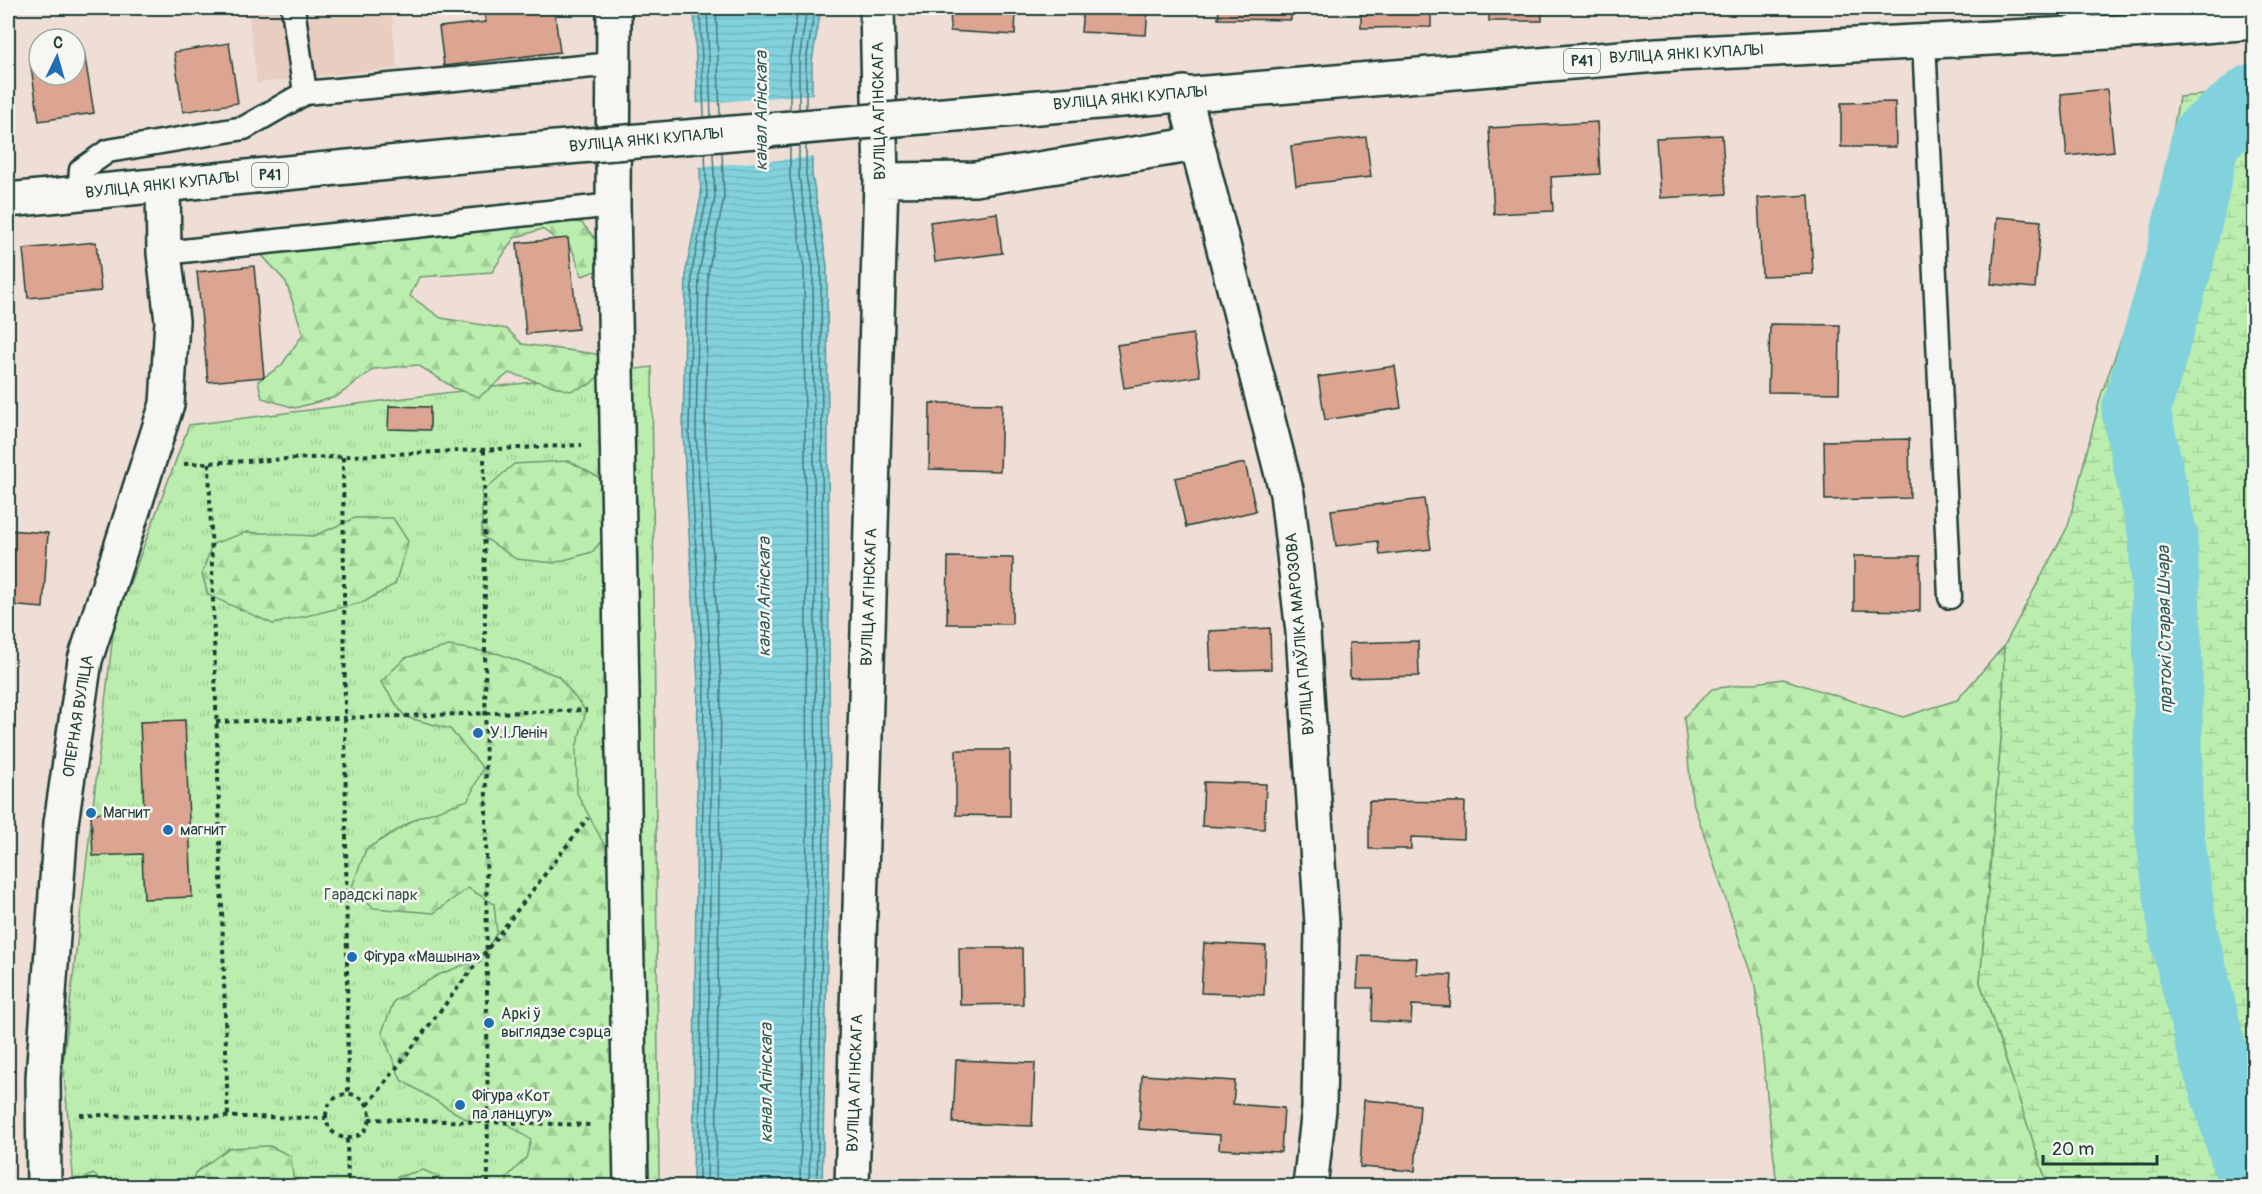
<svg xmlns="http://www.w3.org/2000/svg" width="2262" height="1194" font-family="Pangolin,sans-serif">
	<style>
		.built { fill: #e8cdc1 }
		.grass { fill: url(#grass-tufts); stroke: #6d9671; stroke-width: 1.5 }
		.forest { fill: url(#forest-firs); stroke: #6d9671; stroke-width: 1.5 }
		.wetland { fill: url(#wetland-marsh); stroke: #6d9671; stroke-width: 1.5 }
		.water { fill: url(#water-rules); stroke: #5a9699; stroke-width: 1.5 }
		.pier { fill: #eeded5 }
		.lines { fill: none; stroke-linecap: round; stroke-linejoin: round }
		.shore { stroke: #477978; stroke-width: 1.5 }
		.river { stroke: #82d2dd; stroke-width: 69 }
		.building { fill: #dba591; stroke: #1f3d34; stroke-width: 1.5 }
		.lane-casing { stroke: #1f3d34; stroke-width: 27 }
		.street-casing { stroke: #1f3d34; stroke-width: 38 }
		.primary-casing { stroke: #1f3d34; stroke-width: 38 }
		.path { stroke: #1f3d34; stroke-width: 4; stroke-dasharray: 4.5 4.5; stroke-linecap: butt }
		.lane { stroke: #f6f6f2; stroke-width: 22 }
		.street { stroke: #f6f6f2; stroke-width: 33 }
		.primary { stroke: #f6f6f2; stroke-width: 33 }
		.primary-bridge-casing { stroke: #1f3d34; stroke-width: 38; stroke-linecap: butt }
		.primary-bridge { stroke: #f6f6f2; stroke-width: 33 }
		.poi-dot { fill: #1f6fb2; stroke: #f6f6f2; stroke-width: 2 }
		.labels { text-anchor: middle; dominant-baseline: central; stroke-width: 5; stroke-linejoin: round; paint-order: stroke }
		.shield { fill: #f6f6f2; stroke: #60746d; stroke-width: 1.5 }
		.shield-label { font-size: 15px; font-weight: bold; fill: #1f3d34 }
		.street-label { font-size: 16px; fill: #1f3d34; stroke: #f6f6f2 }
		.poi-label { font-size: 16px; fill: #1f3d34; stroke: #f6f6f2; text-anchor: start }
		.park-label { font-size: 16px; fill: #365846; stroke: #f6f6f2 }
		.water-label { font-size: 18px; font-style: italic; fill: #335b56; stroke: #f6f6f2 }
	</style>
	<defs>
		<pattern id="grass-tufts" width="24" height="20" patternUnits="userSpaceOnUse" patternTransform="scale(1.5)"><rect width="24" height="20" fill="#bbeeae"/><path d="M3 7l-1-3M5 7V3M7 7l1-3M15 17l-1-3M17 17v-4M19 17l1-3" fill="none" stroke="#a0cd96"/></pattern>
		<pattern id="forest-firs" width="22" height="20" patternUnits="userSpaceOnUse" patternTransform="scale(1.5)"><rect width="22" height="20" fill="#bbeeae"/><path d="M5 1l3.5 6h-7zM16 11l3.5 6h-7z" fill="#a0cd96"/></pattern>
		<pattern id="wetland-marsh" width="20" height="14" patternUnits="userSpaceOnUse" patternTransform="scale(1.5)"><rect width="20" height="14" fill="#bbeeae"/><path d="M1 5h8M5 5V1M11 12h8M15 12V8" fill="none" stroke="#a0cd96"/></pattern>
		<pattern id="water-rules" width="6" height="5" patternUnits="userSpaceOnUse" patternTransform="scale(1.5)"><rect width="6" height="5" fill="#82d2dd"/><path d="M0 2.5h6" fill="none" stroke="#70b5be"/></pattern>
	</defs>
	<rect width="100%" height="100%" fill="#eeded5"/>
	<filter id="ink" filterUnits="userSpaceOnUse"><feTurbulence type="fractalNoise" baseFrequency=".0167" numOctaves="2"/><feDisplacementMap in="SourceGraphic" scale="12" xChannelSelector="R" yChannelSelector="G"/><feConvolveMatrix kernelMatrix="1 2 1 2 8 2 1 2 1" color-interpolation-filters="sRGB"/></filter>
	<g filter="url(#ink)">
		<path class="built" d="M248,8h143l6,60 -140,15z"/>
		<path class="grass" d="M652,367l7,819h-585l-11,-123 51,-437 75,-201z"/>
		<path class="forest" d="M532,216l50,7 15,18 -1,30 -14,5 -9,-25 -31,-22 -28,9 -22,34 -73,5 -9,19 31,22 66,11 15,15 81,11 6,11 -20,19 -19,6 -61,-18 -30,24 -25,-9 -36,-23 -44,4 -38,28 -41,11 -33,-10 -4,-17 23,-15 22,-32 -17,-52 -26,-29z
			M569,461l29,16 15,23 -3,31 -18,21 -38,11 -38,-4 -34,-23v-44l32,-28z
			M355,518h38l15,23 -13,43 -31,18 -91,22 -65,-29 -6,-21 10,-30 35,-12 67,4z
			M449,646l51,8 58,22 28,35 -10,37 1,45 41,78 -3,315h-108v-9l19,-19 5,-18 -34,-23 -26,5 -70,-42 -19,-48 12,-31 44,-26 44,-17 15,-26 -3,-28 -26,-16 -34,25 -61,-5 -21,-21 14,-38 51,-31 51,-18 15,-32 -33,-39 -45,-12 -24,-35 24,-24z
			M2004,646l-1,72 -23,264 68,204h-271l-22,-200 -63,-187 -8,-82 28,-28 71,-10 120,38 54,-17z
			M270,1146l21,10 3,30h-103l4,-13 34,-25z
			M423,1170l18,8 3,8h-51l4,-9z
			M93,1174l15,12h-37l2,-3z"/>
		<path class="wetland" d="M2254,91v1095h-206l-68,-204 23,-264 1,-72 64,-120 33,-131 49,-135 29,-163z"/>
		<path class="water" d="M694,8h127l-9,53v113l15,92 3,563 -8,357h-129l5,-503 -15,-250 3,-163 15,-74z"/>
		<path class="pier" d="M815,94v63l-118,10 -3,-63z"/>
		<g class="lines">
			<path class="shore" d="M700,8l4,109
				M707,8l4,109
				M716,8l4,108
				M799,109v-49l8,-52
				M806,109v-48l9,-53
				M790,110v-51l8,-51
				M799,145v31l14,91 3,562 -7,357
				M806,145v30l15,92 3,562 -7,357
				M790,146v31l14,91 3,561 -7,357
				M699,1186l5,-503 -15,-250 3,-162 15,-74 -2,-44
				M707,1186l5,-503 -16,-250 3,-161 16,-74 -2,-45
				M716,1186l5,-503 -16,-250 3,-160 16,-75 -2,-46"/>
			<path class="river" d="M2254,1186l-43,-139 -28,-115 -15,-112v-156l-5,-128 -27,-125 43,-149 27,-125 48,-39"/>
		</g>
		<path class="building" d="M484,8h70l6,44 -116,14 -5,-39 47,-5z
			M951,8h65l-1,27 -65,-4z
			M1083,8h65l-2,27 -65,-3z
			M1219,8h72v12l-73,-1z
			M1361,8h70v19l-70,1z
			M1489,8h53v13h-53z
			M1679,8h75l-75,2z
			M229,43l9,60 -55,9 -9,-60z
			M84,52l10,61 -55,8 -9,-61 9,-1v16h36v-21z
			M2107,89l7,62 -47,5 -6,-62z
			M1895,102l1,45h-55v-44z
			M1597,122l3,52 -49,3 2,34 -59,3 -5,-86z
			M1722,135l4,59 -66,4 -4,-60z
			M1366,137l5,40 -75,8 -5,-39z
			M1809,195l4,79 -51,2 -4,-78z
			M997,213l5,40 -67,9 -5,-40z
			M1997,217l44,4 -6,67 -44,-4z
			M568,238l10,91 -52,5 -9,-91z
			M96,242l5,49 -73,7 -5,-49z
			M254,266l10,111 -56,5 -11,-110z
			M1770,324l70,1 -1,68 -71,-1z
			M1193,334l7,42 -76,12 -7,-43z
			M1395,366l6,42 -76,12 -7,-43z
			M930,403l72,1 -2,67 -71,-2z
			M389,406l41,1v23l-42,-1z
			M1909,439l1,59 -85,2 -1,-59z
			M1245,463l11,48 -70,16 -11,-49z
			M1424,499l7,50 -51,6 -2,-14 -42,5 -5,-36z
			M8,530l40,3 -5,75 -35,-3z
			M1854,556h66v55l-66,-1z
			M948,557l65,1 -1,66h-65z
			M1270,628l1,41 -60,2 -2,-40z
			M1418,641l1,35 -69,2 -1,-35z
			M185,720l7,177 -48,2 -2,-45 -49,2 -2,-43 53,-3 -4,-88z
			M956,750h54v66l-54,-1z
			M1204,782l62,2 -2,45 -62,-3z
			M1369,801l96,1 -1,37 -53,-2v12h-42z
			M1204,943l62,3 -2,49 -63,-2z
			M959,948h63l1,56 -63,1z
			M1359,956l58,2 -1,16 36,1 -2,32 -38,-2 -1,18 -39,-2 1,-33h-16z
			M956,1060l79,3 -3,63 -79,-3z
			M1142,1075l93,6 -2,23 51,4 -3,44 -62,-3 1,-14 -81,-6z
			M1364,1100l56,5 -5,66 -55,-4z
			M964,1185h53v1h-53z"/>
		<g class="lines">
			<g class="lane-casing">
				<path id="lane" d="M293,8l12,85
					M2079,33l3,-25
					M1924,41l26,556
					M79,193l2,-23 27,-19 136,-23 61,-35 309,-29
					M164,253l449,-48"/>
			</g>
			<g class="street-casing">
				<path id="street" d="M614,8l-1,197 18,981
					M1184,93l103,401 16,138 19,292 -3,185 -9,77
					M881,180l94,-1 222,-35
					M44,1186l-1,-108 18,-255 24,-163 82,-256 5,-83 -8,-68 -1,-68
					M852,1186l29,-1006 -4,-172"/>
			</g>
			<g class="primary-casing">
				<path id="primary" d="M1015,109l642,-54 493,-25 104,-8
					M8,200l453,-44"/>
			</g>
			<path class="path" d="M484,450l4,736
				M343,457l5,636
				M209,463l19,655
				M184,464l398,-19
				M216,722l371,-12
				M326 1116a22 22 0 1 1 44 0a22 22 0 1 1-44 0Z
				M368,1105l220,-287
				M80,1115l246,3
				M369,1119l225,6
				M347,1139l1,47"/>
			<use href="#lane" class="lane"/>
			<use href="#street" class="street"/>
			<use href="#primary" class="primary"/>
			<g class="primary-bridge-casing">
				<path id="primary-bridge" d="M461,156l554,-47"/>
			</g>
			<use href="#primary-bridge" class="primary-bridge"/>
		</g>
	</g>
	<g class="poi-dot">
		<circle cx="478" cy="733" r="6"/>
		<circle cx="91" cy="813" r="6"/>
		<circle cx="168" cy="830" r="6"/>
		<circle cx="352" cy="957" r="6"/>
		<circle cx="489" cy="1023" r="6"/>
		<circle cx="460" cy="1105" r="6"/>
	</g>
	<g class="labels">
		<g class="shield">
			<rect x="1564" y="49" width="36" height="24" rx="4.5"/>
			<rect x="252" y="163" width="36" height="24" rx="4.5"/>
		</g>
		<g class="shield-label">
			<text x="1582" y="61">Р41</text>
			<text x="270" y="175">Р41</text>
		</g>
		<g class="street-label">
			<text transform="translate(1686 54) rotate(-3)">ВУЛІЦА ЯНКІ КУПАЛЫ</text>
			<text transform="translate(1130 98) rotate(-5)">ВУЛІЦА ЯНКІ КУПАЛЫ</text>
			<text transform="translate(879 111) rotate(-91)">ВУЛІЦА АГІНСКАГА</text>
			<text transform="translate(646 140) rotate(-5)">ВУЛІЦА ЯНКІ КУПАЛЫ</text>
			<text transform="translate(162 185) rotate(-6)">ВУЛІЦА ЯНКІ КУПАЛЫ</text>
			<text transform="translate(869 597) rotate(-88)">ВУЛІЦА АГІНСКАГА</text>
			<text transform="translate(1300 634) rotate(-95)">ВУЛІЦА ПАЎЛІКА МАРОЗОВА</text>
			<text transform="translate(78 716) rotate(-81)">ОПЕРНАЯ ВУЛІЦА</text>
			<text transform="translate(855 1083) rotate(-88)">ВУЛІЦА АГІНСКАГА</text>
		</g>
		<g class="poi-label">
			<text x="490" y="733">У.І.Ленін</text>
			<text x="103" y="813">Магнит</text>
			<text x="180" y="830">магнит</text>
			<text x="364" y="957">Фігура «Машына»</text>
			<text x="501" y="1014">Аркі ў<tspan x="501" dy="18">выглядзе сэрца</tspan></text>
			<text x="472" y="1096">Фігура «Кот<tspan x="472" dy="18">па ланцугу»</tspan></text>
		</g>
		<g class="park-label">
			<text x="371" y="895">Гарадскі парк</text>
		</g>
		<g class="water-label">
			<text transform="translate(761 111) rotate(-90)">канал Агінскага</text>
			<text transform="translate(764 597) rotate(-90)">канал Агінскага</text>
			<text transform="translate(2165 630) rotate(-91)">пратокі Старая Шчара</text>
			<text transform="translate(766 1083) rotate(-90)">канал Агінскага</text>
		</g>
	</g>
	<rect width="2262" height="1194" fill="none" stroke="#f6f6f2" stroke-width="30"/>
	<rect x="15" y="15" width="2232" height="1164" fill="none" stroke="#1f3d34" stroke-width="2" filter="url(#ink)"/>
	<g transform="translate(57 57) rotate(5)"><circle r="28" fill="#f6f6f2" stroke="#a0aca6" stroke-width="1.5"/>
	<path d="M0-4.5L10 22L0 15L-10 22Z" fill="#1f6fb2"/>
	<text y="-9" font-size="16" font-weight="bold" text-anchor="middle" fill="#1f3d34">С</text>
	</g>
	<path d="M2043 1155v9h114v-9" fill="none" stroke="#1f3d34" stroke-width="3"/>
	<text x="2052" y="1155" font-size="18" fill="#1f3d34" stroke="#f6f6f2" stroke-width="4.5" paint-order="stroke">20 m</text>
</svg>
